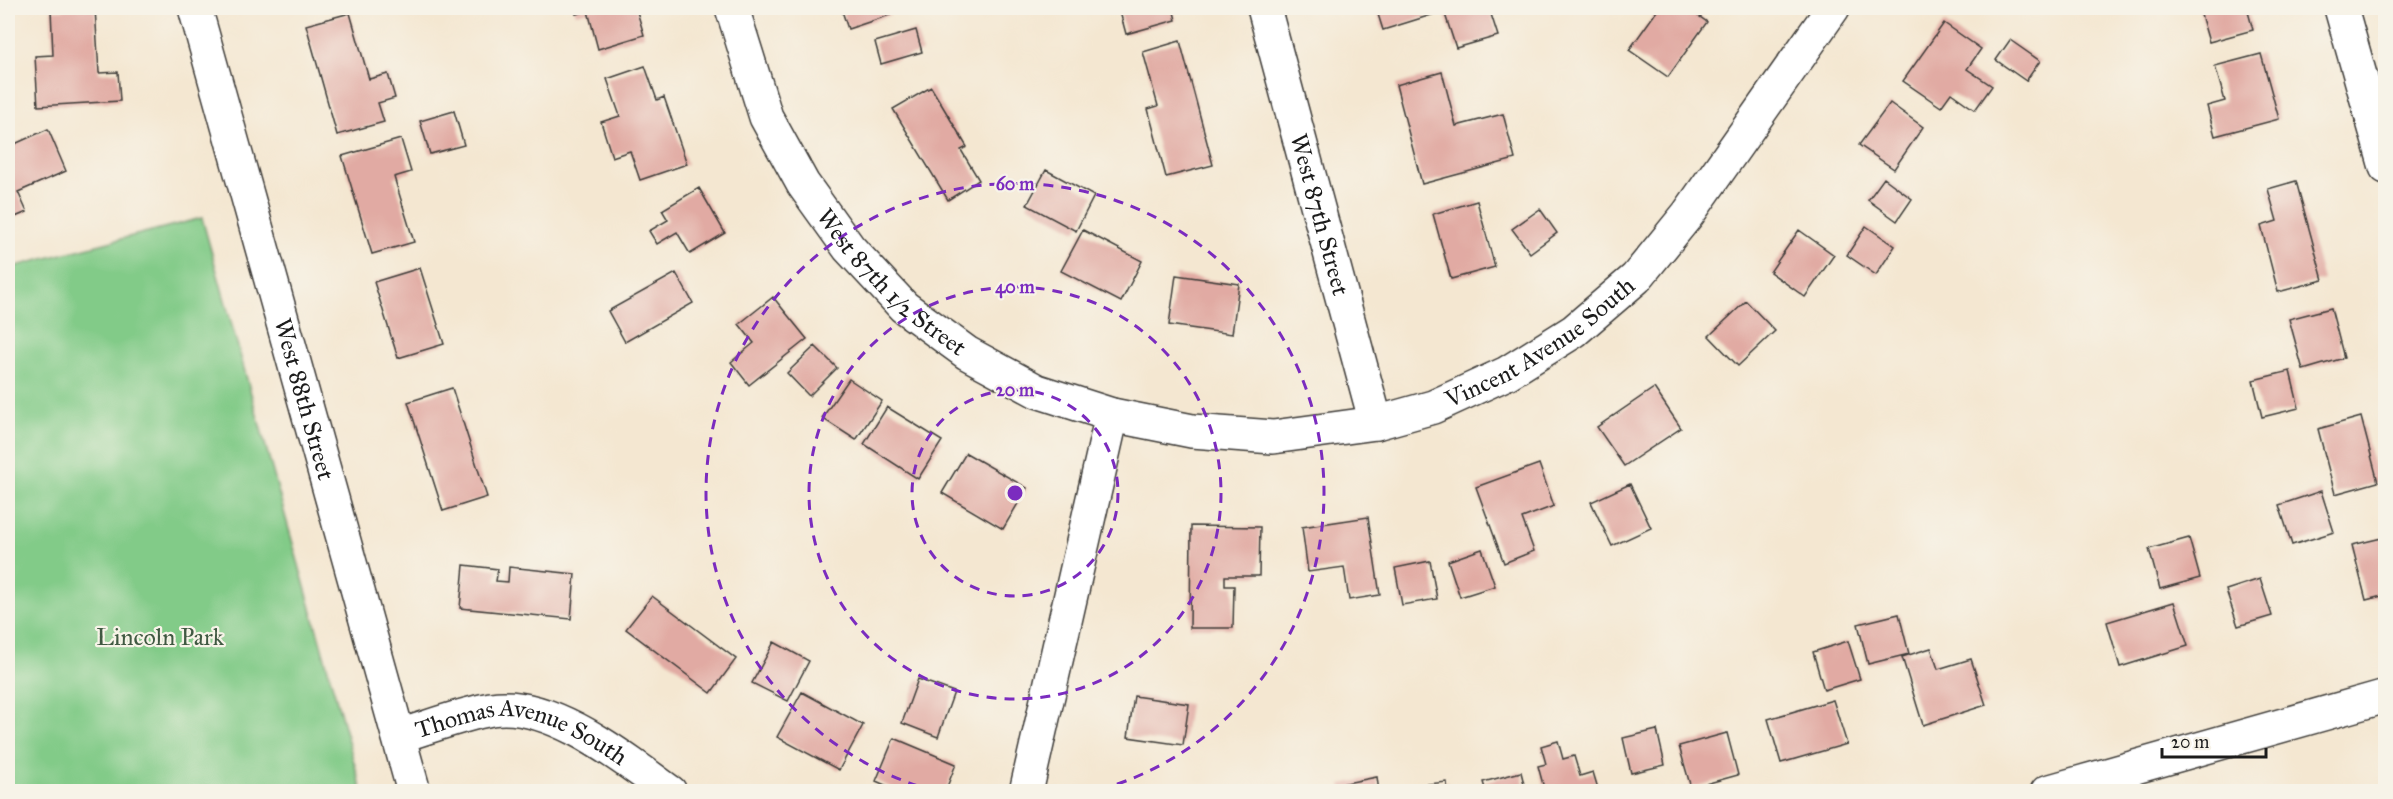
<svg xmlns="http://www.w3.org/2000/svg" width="2393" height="799" font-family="'IM FELL Great Primer',serif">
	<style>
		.green { fill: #82cb88; stroke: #4f7452; stroke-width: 1.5 }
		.building { fill: #e1aaa3 }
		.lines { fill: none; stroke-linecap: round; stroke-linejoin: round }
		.minor-casing { stroke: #3c3a37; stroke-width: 36 }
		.minor { stroke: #fff; stroke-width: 33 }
		.ring { fill: none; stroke: #7b2cbf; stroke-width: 3; stroke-dasharray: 10 8 }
		.labels { text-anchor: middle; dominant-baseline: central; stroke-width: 4.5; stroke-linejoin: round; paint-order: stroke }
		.street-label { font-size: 24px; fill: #1c1c1c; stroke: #f7f3e8 }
		.park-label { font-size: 24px; fill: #405942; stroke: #f7f3e8 }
		.centre { fill: #7b2cbf; stroke: #f7f3e8; stroke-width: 3 }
		.ring-label { font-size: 18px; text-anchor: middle; font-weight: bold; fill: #7b2cbf; stroke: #f7f3e8; stroke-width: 4.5; stroke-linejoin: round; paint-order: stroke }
	</style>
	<rect width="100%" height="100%" fill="#f7f3e8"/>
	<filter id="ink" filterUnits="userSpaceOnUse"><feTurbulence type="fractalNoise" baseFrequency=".0167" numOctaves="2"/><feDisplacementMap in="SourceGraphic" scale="12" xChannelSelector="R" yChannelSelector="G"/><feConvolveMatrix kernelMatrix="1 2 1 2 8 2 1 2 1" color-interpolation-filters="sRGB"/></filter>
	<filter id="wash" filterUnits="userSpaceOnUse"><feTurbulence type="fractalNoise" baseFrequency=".008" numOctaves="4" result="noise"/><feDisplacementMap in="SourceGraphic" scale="24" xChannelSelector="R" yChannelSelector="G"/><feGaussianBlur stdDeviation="1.35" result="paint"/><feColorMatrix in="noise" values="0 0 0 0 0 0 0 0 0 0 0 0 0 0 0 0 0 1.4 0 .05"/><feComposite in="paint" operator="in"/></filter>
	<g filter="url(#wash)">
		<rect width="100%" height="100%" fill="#f4e7d1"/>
		<path class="green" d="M202,218l160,573h-354v-523z"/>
		<g id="blocks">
			<path class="building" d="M95,8l4,65 19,-1 2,29 -82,5 -3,-50 18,-1 -2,-45z
				M574,8h62l8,27 -46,14 -10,-38 -12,3z
				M841,8h47l2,7 -42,14z
				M1119,8h54l3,12 -50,14z
				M1376,8h64l1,4 -58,18z
				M1443,8h46l9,28 -42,12z
				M1659,8h28l20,14 -39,55 -39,-27z
				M2199,8h48l6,22 -44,12z
				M350,13l19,66 19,-5 7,24 -17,5 6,19 -47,13 -31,-110z
				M1944,23l37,26 -14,20 25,17 -17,24 -24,-17 -10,14 -38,-26z
				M916,30l6,22 -41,12 -6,-22z
				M2010,40l30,21 -14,20 -30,-21z
				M1180,41l33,124 -47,12 -18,-68 10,-3 -15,-54z
				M2261,54l18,65 -64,17 -8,-30 18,-5 -10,-35z
				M645,66l12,34 7,-3 23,67 -47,16 -10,-29 -18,6 -11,-35 19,-6 -13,-37z
				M1442,72l14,54 47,-12 12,45 -93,25 -26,-99z
				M931,87l36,60 -6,3 18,30 -31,20 -55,-91z
				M1890,103l33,24 -29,42 -35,-24z
				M454,111l10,34 -34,9 -10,-33z
				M48,129l18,42 -48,21 9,20 -19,8v-73z
				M401,139l10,33 -17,5 20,65 -42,12 -30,-98z
				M1046,170l48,26 -18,35 -49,-26z
				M1884,178l28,21 -15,22 -29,-21z
				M2296,181l27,99 -45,12 -17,-66 16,-5 -9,-32z
				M699,188l26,45 -35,21 -13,-22 -20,12 -8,-13 19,-11 -6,-10z
				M1477,201l18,66 -44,12 -18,-65z
				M1540,209l17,24 -27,20 -18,-24z
				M1866,226l29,20 -19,29 -29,-20z
				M1083,230l59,31 -21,41 -60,-31z
				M1799,230l35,25 -29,42 -35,-25z
				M420,268l24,76 -46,14 -24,-76z
				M676,273l17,30 -68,39 -17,-31z
				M1176,275l63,9 -7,50 -63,-9z
				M773,297l34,42 -58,46 -18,-23 23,-19 -15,-19z
				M1746,301l29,30 -37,35 -29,-30z
				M2331,308l13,50 -41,12 -14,-51z
				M815,346l22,22 -28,28 -22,-23z
				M2290,371l9,37 -37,9 -9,-37z
				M849,379l33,22 -26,39 -34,-22z
				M452,388l35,109 -44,14 -35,-109z
				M1654,388l27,40 -57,38 -27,-39z
				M887,407l55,34 -24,38 -54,-35z
				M2361,417l17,65 -43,12 -17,-65z
				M966,453l61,35 -24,41 -61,-36z
				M1539,464l15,42 -32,12 12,33 -30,12 -28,-76z
				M1630,484l21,44 -39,18 -21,-44z
				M2321,491l13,41 -42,13 -13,-40z
				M1368,517l12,78 -31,5 -5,-33 -36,5 -6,-45z
				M1191,526l69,1 -1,49h-34v10h9l-1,42h-43z
				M2386,537v58l-20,5 -14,-55z
				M2189,538l11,40 -40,11 -11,-40z
				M1482,549l13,37 -35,11 -12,-36z
				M1430,561l7,38 -35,6 -7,-37z
				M464,565l34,4 -2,12 12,1 1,-15 66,7 -4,45 -111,-11z
				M2260,579l12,37 -34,10 -12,-36z
				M652,596l84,63 -25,34 -85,-64z
				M2174,602l14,44 -68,21 -13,-45z
				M1899,614l10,40 -41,10 -10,-40z
				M1848,641l12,38 -36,11 -11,-38z
				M774,642l35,19 -21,40 -36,-18z
				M1931,648l7,21 33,-10 15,46 -63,20 -21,-68z
				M918,679l36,13 -16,45 -36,-14z
				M802,692l61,33 -24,45 -62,-33z
				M1134,696l55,8 -6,41 -55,-8z
				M1833,700l14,44 -66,19 -13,-44z
				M1657,730l8,35 -34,8 -8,-35z
				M1727,733l11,42 -47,13 -12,-42z
				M894,738l62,26 -11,28h-44l-25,-11z
				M1558,741l5,18 11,-3 6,20 13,-4 6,20h-54l-7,-26 8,-2 -5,-18z
				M1521,772l5,20h-40l-3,-10z
				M1377,777l2,15h-36l-2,-8z
				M1447,782l1,10h-39v-6z"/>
		</g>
	</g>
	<g filter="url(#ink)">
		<use href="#blocks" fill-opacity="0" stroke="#3c3a37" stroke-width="1.5"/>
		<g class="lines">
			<g class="minor-casing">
				<g id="minor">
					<path id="s1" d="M195,8l219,784"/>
					<path id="s2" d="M732,8l34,109 37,67 46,64 55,59 63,46 70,38 75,24 80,16 81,6 103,-14 57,-16 74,-34 67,-42 62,-53 52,-64 145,-206"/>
					<path id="s3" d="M1264,8l112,415"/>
					<path d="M2341,8l45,159"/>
					<path id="s4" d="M399,736c30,-9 61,-21 92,-27 59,-10 133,50 179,83"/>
					<path d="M1026,792l86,-377"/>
					<path d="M2047,792l339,-96"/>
				</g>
			</g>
			<use href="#minor" class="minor"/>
		</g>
	</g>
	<g class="ring">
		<circle cx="1015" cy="493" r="103"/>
		<circle cx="1015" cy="493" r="206"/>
		<path d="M935 791A309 309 0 1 1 1095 791"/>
	</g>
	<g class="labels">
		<g class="street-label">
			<text stroke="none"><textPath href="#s3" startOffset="214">West 87th Street</textPath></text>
			<text stroke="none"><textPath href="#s2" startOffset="324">West 87th 1/2 Street</textPath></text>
			<text stroke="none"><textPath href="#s2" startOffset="1038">Vincent Avenue South</textPath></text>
			<text stroke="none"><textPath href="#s1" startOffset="406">West 88th Street</textPath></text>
			<text stroke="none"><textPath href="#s4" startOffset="130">Thomas Avenue South</textPath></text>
		</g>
		<g class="park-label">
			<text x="160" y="637">Lincoln Park</text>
		</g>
	</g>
	<circle cx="1015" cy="493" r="9" class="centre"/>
	<g class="ring-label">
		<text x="1015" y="190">60 m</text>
		<text x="1015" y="293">40 m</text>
		<text x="1015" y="396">20 m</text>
	</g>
	<rect width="2393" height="799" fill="none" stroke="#f7f3e8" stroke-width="30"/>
	<path d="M2162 748v9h104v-9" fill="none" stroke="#1c1c1c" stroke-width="3"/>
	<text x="2171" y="748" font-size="18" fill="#1c1c1c" stroke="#f7f3e8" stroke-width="4.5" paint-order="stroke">20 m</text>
</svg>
